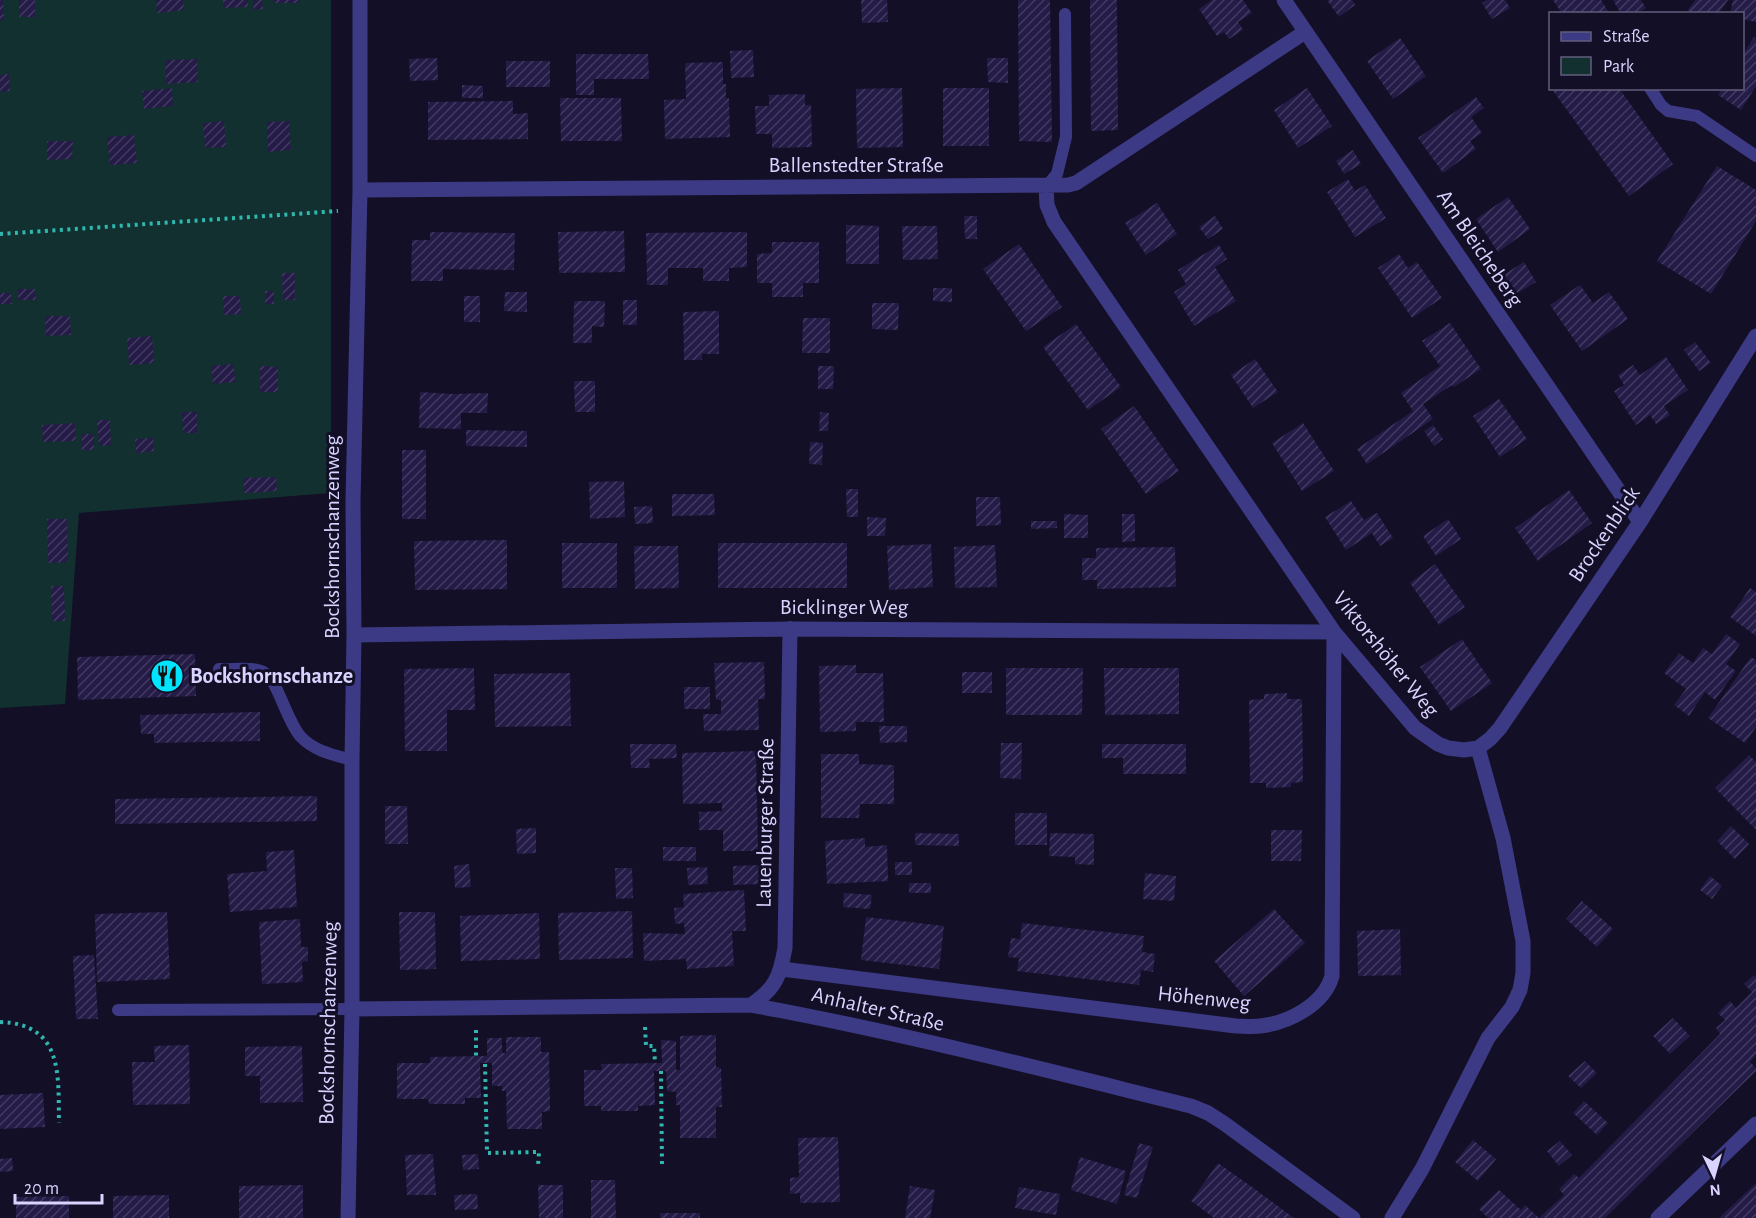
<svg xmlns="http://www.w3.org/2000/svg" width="1756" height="1218" font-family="'Alegreya Sans',sans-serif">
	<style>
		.green { fill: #12302f }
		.building { fill: url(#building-hatch) }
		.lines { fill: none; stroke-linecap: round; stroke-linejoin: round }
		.path { stroke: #2fb8b0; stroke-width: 4; stroke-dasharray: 3 4.5; stroke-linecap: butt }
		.service { stroke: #3d3a85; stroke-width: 12 }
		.minor { stroke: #3d3a85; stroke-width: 15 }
		.labels { text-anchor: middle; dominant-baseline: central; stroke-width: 6; stroke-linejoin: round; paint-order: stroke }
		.street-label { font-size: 22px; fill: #d9d4ff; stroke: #130f26 }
		.poi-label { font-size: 22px; font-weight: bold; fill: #d9d4ff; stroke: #130f26; text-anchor: start }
	</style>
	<defs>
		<pattern id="building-hatch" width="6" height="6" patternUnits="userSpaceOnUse" patternTransform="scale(1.5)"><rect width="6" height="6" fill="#241b47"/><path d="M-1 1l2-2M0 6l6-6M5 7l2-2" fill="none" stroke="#433b63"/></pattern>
	</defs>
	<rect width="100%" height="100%" fill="#130f26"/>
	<path class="green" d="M0,0h331v493l-252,20 -14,191 -65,4z"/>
	<path class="building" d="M0,0h3l1,20 -4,1z
		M19,0h16v17h-16z
		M156,0h27l1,10 -27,3z
		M223,0h25v7l-24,1z
		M253,0h9l1,9 -9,1z
		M274,0h26v3h-26z
		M861,0h26l1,22 -26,1z
		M1018,0h32l2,142 -33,-1z
		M1090,0h27l1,130 -27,1z
		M1212,0h31l9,13 -14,9 5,8 -14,9 -5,-7 -7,4 -18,-27z
		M1327,0h25l3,5 -16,12z
		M1487,0h18l5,8 -18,11 -10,-16z
		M1553,0h48l9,14h-48z
		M1613,0h28l5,8 -10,6h-15z
		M1695,0h33l-10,14h-26l-4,-4z
		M1733,0h23v22l-14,-3v-5h-12z
		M1754,37l2,1v48l-15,24 -23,-15 4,-7h20v-32z
		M1400,38l26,38 -33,23 -26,-38z
		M753,50l1,27 -23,1 -1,-27z
		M576,54h72l1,25h-55v16h-18z
		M437,58l1,22 -28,1 -1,-22z
		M987,58h21v25l-20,-1z
		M197,59l1,23 -32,2 -1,-24z
		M506,61h44v26h-44z
		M723,62v22h3v14h3l1,39 -65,2 -1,-39 22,-1 -1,-36z
		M9,74l1,17 -10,1v-17z
		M462,85l21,1v12h-21z
		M172,88l1,18 -29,3 -2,-18z
		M902,88l1,59 -46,1 -1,-59z
		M943,88h46v58h-46z
		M1307,88l25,38 -34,22 -24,-38z
		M1551,88h68l54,76 -44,32z
		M805,94v11h6l1,42 -40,1v-14h-16l-1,-28h14v-11z
		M1476,97l8,11 -13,9 11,16 -12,8 6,8 -33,24 -25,-35z
		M560,98h61l1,43h-61z
		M513,101v13l15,-1v26l-100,1v-38z
		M224,121l2,26 -21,1 -2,-25z
		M289,121l2,29 -23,2 -1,-30z
		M134,135l3,28 -27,2 -3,-28z
		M47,141h26l-1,18 -25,1z
		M1353,150l8,14 -17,10 -8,-13z
		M1717,166l39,24v31l-45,73 -54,-33z
		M1348,179l7,12 10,-6 21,33 -31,19 -28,-45z
		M1508,197l22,32 -32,23 -22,-33z
		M1157,203l20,31 -31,21 -21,-32z
		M964,216h13v23h-12z
		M1215,216l8,13 -15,10 -9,-12z
		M846,225l33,1v38h-33z
		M902,226h35l1,33 -35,1z
		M624,231l1,41 -66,1 -1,-41z
		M430,232l85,1 -1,37 -71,-1v12h-32l1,-41h18z
		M747,232v35l-18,1v13h-26v-13h-35v17h-21l-1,-52z
		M772,242h47v41h-16v14h-31v-14h-15v-29l15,-1z
		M1019,244l43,63 -36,24 -43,-62z
		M1219,245l8,14 -12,8 21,34 -42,25 -20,-34 12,-8 -8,-14z
		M1399,254l9,14 9,-6 25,36 -30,20 -34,-50z
		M1524,262l12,20 -20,12 -13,-19z
		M282,273h13v27h-12z
		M1580,285l13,18 16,-11 19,27 -46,32 -32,-46z
		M933,288h19v14l-19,-1z
		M18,289h17l1,11h-18z
		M265,291h9v13h-9z
		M505,292h22v20l-23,-1z
		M0,293h11l1,11h-12z
		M223,296h17l1,18 -17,1z
		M464,296h16v26h-16z
		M623,300h14v25h-14z
		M574,301h31l-1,26 -12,-1v17h-19z
		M872,303h27l-1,27 -26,-1z
		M719,311v43h-17v6h-18l-1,-48z
		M45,316h25l1,19 -25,1z
		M803,318h27v35h-28z
		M1450,323l31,46 -27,18 -2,-2 -29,19 10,15 -66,45 -10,-15 56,-38 -12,-18 39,-27 -18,-25z
		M1076,324l45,63 -33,23 -45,-63z
		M152,336l2,27 -25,2 -2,-27z
		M1695,342l16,21 -12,8 -15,-21z
		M1666,357l22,33 -24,16 6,9 -14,9 -6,-9 -14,10 -22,-34 10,-6 -6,-10 15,-10 7,10z
		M1255,359l23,33 -25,16 -22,-33z
		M233,364l3,18 -23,2 -2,-18z
		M260,366l18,1v25h-18z
		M818,366h16l-1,23h-15z
		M574,381h21v31h-20z
		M420,392l33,2 35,-1 -1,20h-26v16l-42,-1z
		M1499,399l28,40 -27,18 -27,-41z
		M1134,406l45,65 -33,23 -45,-65z
		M182,412h15v21h-14z
		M820,412l9,1 -1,18h-9z
		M97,420h13l1,25 -12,1z
		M75,423l1,18 -33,1 -1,-17z
		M1303,423l31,48 -32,20 -30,-48z
		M1433,425l10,14 -9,7 -10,-15z
		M466,430l61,1v16l-61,-1z
		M82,434h12v16h-12z
		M153,438l1,13 -18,2 -1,-14z
		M810,442l13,1 -1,22 -13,-1z
		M402,450h24v69h-24z
		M276,477l1,14 -33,2 -1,-15z
		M624,481l1,36 -35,2 -1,-37z
		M846,489h12v28h-11z
		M1569,490l23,33 -54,38 -23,-33z
		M672,494h42l1,21 -43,1z
		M976,497h24l1,28 -25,1z
		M1351,501l13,19 13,-7 16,25 -13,8 -8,-13 -26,17 -21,-33z
		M652,506l1,17 -18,1 -1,-17z
		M1064,514l24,1v23h-24z
		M1122,514h13v27l-13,1z
		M867,517l19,1 -1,18h-18z
		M47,519h20l1,43 -20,1z
		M1448,519l13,20 -25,17 -13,-20z
		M1031,521h26v7l-26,1z
		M507,540v49l-92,1 -1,-49z
		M562,543h55v45h-55z
		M718,543h129v45h-129z
		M931,544l2,43 -44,3 -2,-44z
		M995,545l2,42 -42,1 -1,-41z
		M634,546h44l1,42 -44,1z
		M1175,547l1,40 -79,2v-9h-15v-22h14v-10z
		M1435,564l30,43 -26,18 -29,-42z
		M51,586h13l1,35h-13z
		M1750,588l6,4v44l-26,-19z
		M1726,634l14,10 -14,20 10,7 -21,29 -10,-8 -16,24 -15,-11 12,-16 -22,-16 15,-20 14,10 10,-15 9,6z
		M1462,639l30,44 -41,28 -31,-44z
		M195,654l1,42 -118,4 -1,-43z
		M1751,657l5,3v67l-11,16 -37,-25z
		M764,662l1,37h-7l1,31 -55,1 -1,-17h18v-14h-5l-2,-37z
		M856,665v8h27l1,49h-28v9l-36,1 -1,-66z
		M474,668l1,42h-28v41h-42l-1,-82z
		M1006,668h77l-1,47h-76z
		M1104,668h75v46l-74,1z
		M962,672h30v21h-30z
		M570,673l1,53 -76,1 -1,-53z
		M684,687h26v22h-26z
		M1287,693v6h15l1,83 -12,1v4l-25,1v-5h-16l-1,-83 15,-1v-5z
		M260,712v29l-106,2v-9h-13l-1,-19z
		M879,726h28v16l-27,1z
		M1001,743h21l-1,36 -21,-1z
		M630,744h46l1,14 -28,1 1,9h-19z
		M1102,744h84v30h-63v-16h-21z
		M756,751l2,100h-35v-21h-24v-18l23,-1v-8l-39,1 -1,-51z
		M821,754h38v10l35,1v39h-34l-1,14h-38z
		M1749,755l7,7v68l-41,-42z
		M317,796v25l-202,3v-25z
		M385,806h22l1,38h-23z
		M1015,813h32v32h-32z
		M1731,826l18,18 -14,15 -18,-18z
		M536,828v25l-19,1 -1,-25z
		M1271,830h31l-1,31h-30z
		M915,833l44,1v12l-44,-1z
		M1050,833l44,1v31l-19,-1v-7l-26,-1z
		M865,838v9l22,-2 1,36 -61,3 -2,-43z
		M663,847h33v14h-33z
		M294,850l3,57 -67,5 -3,-38 40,-3 -1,-19z
		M895,862h17v13h-17z
		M469,864l2,23 -16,1 -1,-22z
		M761,865l1,19 -29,1v-19z
		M707,867l1,17 -20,1 -1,-17z
		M615,868h17l1,30 -17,1z
		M1145,873l31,3 -2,25 -31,-2z
		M1710,876l12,10 -10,13 -12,-9z
		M909,883h22v10h-22z
		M744,890l2,41h-14l2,35 -47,3 -1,-10 -42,2 -1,-28 42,1 -1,-11 -9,1 -1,-16 10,-1 -1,-13z
		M844,893l28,2 -2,14 -27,-2z
		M1582,901l31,28 -16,18 -31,-28z
		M1274,909l31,34 -61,53 -30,-35z
		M632,911l1,47 -74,2 -1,-47z
		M167,912l3,67 -73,3 -2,-68z
		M399,912h36l1,57 -36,1z
		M539,913l1,46 -79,2 -1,-45z
		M866,917l78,9 -5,43 -78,-9z
		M300,919l1,28h7v14l-6,1 1,20 -41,2 -3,-62z
		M1022,923l122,13 -2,16 13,2 -2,18 -12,-2 -2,15 -122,-14 2,-13 -11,-1 3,-19 9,1z
		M1400,929l1,46 -43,1 -1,-45z
		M94,955l4,64h-22l-3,-63z
		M1754,975l2,2v78l-6,7 6,6v3l-151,147h-117l-9,-9 20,-19 22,20 4,-5 14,13 25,-23 -5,-6 15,-15 5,4 141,-144 -4,-6 9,-8 -7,-7 12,-12 6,7 16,-16 -8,-8z
		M1673,1018l17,18 -20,18 -17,-18z
		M716,1035v32l5,1 1,39h-6v31h-36v-33h-4v-13l-9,-1 -1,-20h-12l1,34 -17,1v5h-37v-5h-17v-36h18l-1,-6 61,-1 -1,-23 15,1v29h4v-34z
		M506,1037h35v15h8l1,59 -8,1v17h-35l-1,-38h-4v-5h-10v-23h-12l1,35h-16v6h-36l-1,-5h-31v-36h33v-6l57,-1v-18h15v15h4z
		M189,1045l1,59 -57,1 -1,-43h23l-1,-16z
		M302,1046l1,56 -43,1v-27h-15v-29z
		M1585,1061l12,12 -16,15 -13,-12z
		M43,1093l2,34 -45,2v-34z
		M1584,1101l24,22 -11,12 -24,-22z
		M838,1137l2,65 -40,1v-10l-10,1v-16l9,-1 -1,-39z
		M1473,1140l23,19 -18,22 -23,-19z
		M1560,1141l12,14 -13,11 -12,-15z
		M1139,1143l14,4 -16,51 -13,-3z
		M433,1154l3,41h-29l-2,-40z
		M478,1154l1,15 -16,1 -1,-15z
		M1080,1157l46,14 -9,33 -46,-14z
		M12,1158l1,13 -13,1v-13z
		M1218,1163l34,24 42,31h-80l-23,-17z
		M591,1180h24l1,38h-25z
		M1756,1183v35h-37z
		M303,1185v33h-64v-32z
		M538,1185h25v33h-24z
		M910,1186l25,4 -5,28h-25z
		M1019,1187l41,7 -4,21 -41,-7z
		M477,1194l1,15 -23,1 -1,-15z
		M169,1195v23h-56v-22z
		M69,1196v22h-53v-21z
		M660,1213h40v5h-40z"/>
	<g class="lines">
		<path class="path" d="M0,234l338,-23
			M0,1022c64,2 58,54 59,101
			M645,1027l1,19h8l1,17
			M476,1030v27
			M485,1064l2,89 52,-1 -1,14
			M661,1071l1,96"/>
		<path class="service" d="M1650,88l11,17 7,6 29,5 59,40
			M1046,187l11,-13 9,-37 -1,-123
			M219,669c13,1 35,-3 46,4 12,6 22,49 36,64 13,14 33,18 51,23
			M118,1010l234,-1"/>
		<path class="minor" d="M1284,0l356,522
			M1046,187l1,18 7,17 280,410 81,96 23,16 10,4 16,2 14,-2 12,-9 10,-11 140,-206 116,-186
			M360,190l708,-5 8,-2 229,-151
			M354,635l436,-6 544,3 -2,344c-8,29 -44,47 -72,50 -8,1 -16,0 -24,0l-454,-57
			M751,1005c25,-17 29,-29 34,-57l5,-319
			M352,1009l399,-4c148,27 294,65 440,101l17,7 17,11 128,94
			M348,1218l4,-209v-249l2,-125 -1,-134 7,-311v-190
			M1392,1218l30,-49 66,-131 24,-31 8,-17 3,-17v-32l-20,-103 -25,-90
			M1658,1218l98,-94"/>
	</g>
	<defs>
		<g id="restaurant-disc" transform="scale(1.725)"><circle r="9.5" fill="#00e5ff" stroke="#130f26"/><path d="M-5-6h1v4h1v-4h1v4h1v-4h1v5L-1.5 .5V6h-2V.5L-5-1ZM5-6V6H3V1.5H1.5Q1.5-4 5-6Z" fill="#111"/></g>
	</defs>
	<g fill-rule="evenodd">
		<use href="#restaurant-disc" x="167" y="676"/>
	</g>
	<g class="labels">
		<g class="street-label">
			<text x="856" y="165">Ballenstedter Straße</text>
			<text transform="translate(1480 248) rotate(56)">Am Bleicheberg</text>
			<text transform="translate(1604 534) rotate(-56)">Brockenblick</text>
			<text transform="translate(332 537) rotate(-90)">Bockshornschanzenweg</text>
			<text x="844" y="607">Bicklinger Weg</text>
			<text transform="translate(1386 654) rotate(51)">Viktorshöher Weg</text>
			<text transform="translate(765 823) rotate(-89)">Lauenburger Straße</text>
			<text transform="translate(1204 998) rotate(6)">Höhenweg</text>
			<text transform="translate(878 1009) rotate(13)">Anhalter Straße</text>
			<text transform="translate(328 1023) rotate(-89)">Bockshornschanzenweg</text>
		</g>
		<g class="poi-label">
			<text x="190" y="676">Bockshornschanze</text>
		</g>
	</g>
	<rect x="1549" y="12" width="195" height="78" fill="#130f26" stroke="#625e7d" stroke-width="1.5"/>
	<rect x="1561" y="32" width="30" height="9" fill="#3d3a85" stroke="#625e7d" stroke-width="1.5"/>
	<text x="1603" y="42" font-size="18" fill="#d9d4ff">Straße</text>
	<rect x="1561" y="57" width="30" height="18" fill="#12302f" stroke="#625e7d" stroke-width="1.5"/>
	<text x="1603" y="72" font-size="18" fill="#d9d4ff">Park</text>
	<g transform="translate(1714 1176) rotate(175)" stroke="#130f26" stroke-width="4.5" paint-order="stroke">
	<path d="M0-4.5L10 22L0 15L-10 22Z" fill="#d9d4ff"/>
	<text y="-9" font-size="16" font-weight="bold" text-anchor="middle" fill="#d9d4ff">N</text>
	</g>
	<path d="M15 1194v9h87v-9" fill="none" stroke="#d9d4ff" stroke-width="3"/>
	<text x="24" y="1194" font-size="18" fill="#d9d4ff" stroke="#130f26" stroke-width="4.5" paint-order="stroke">20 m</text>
</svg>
